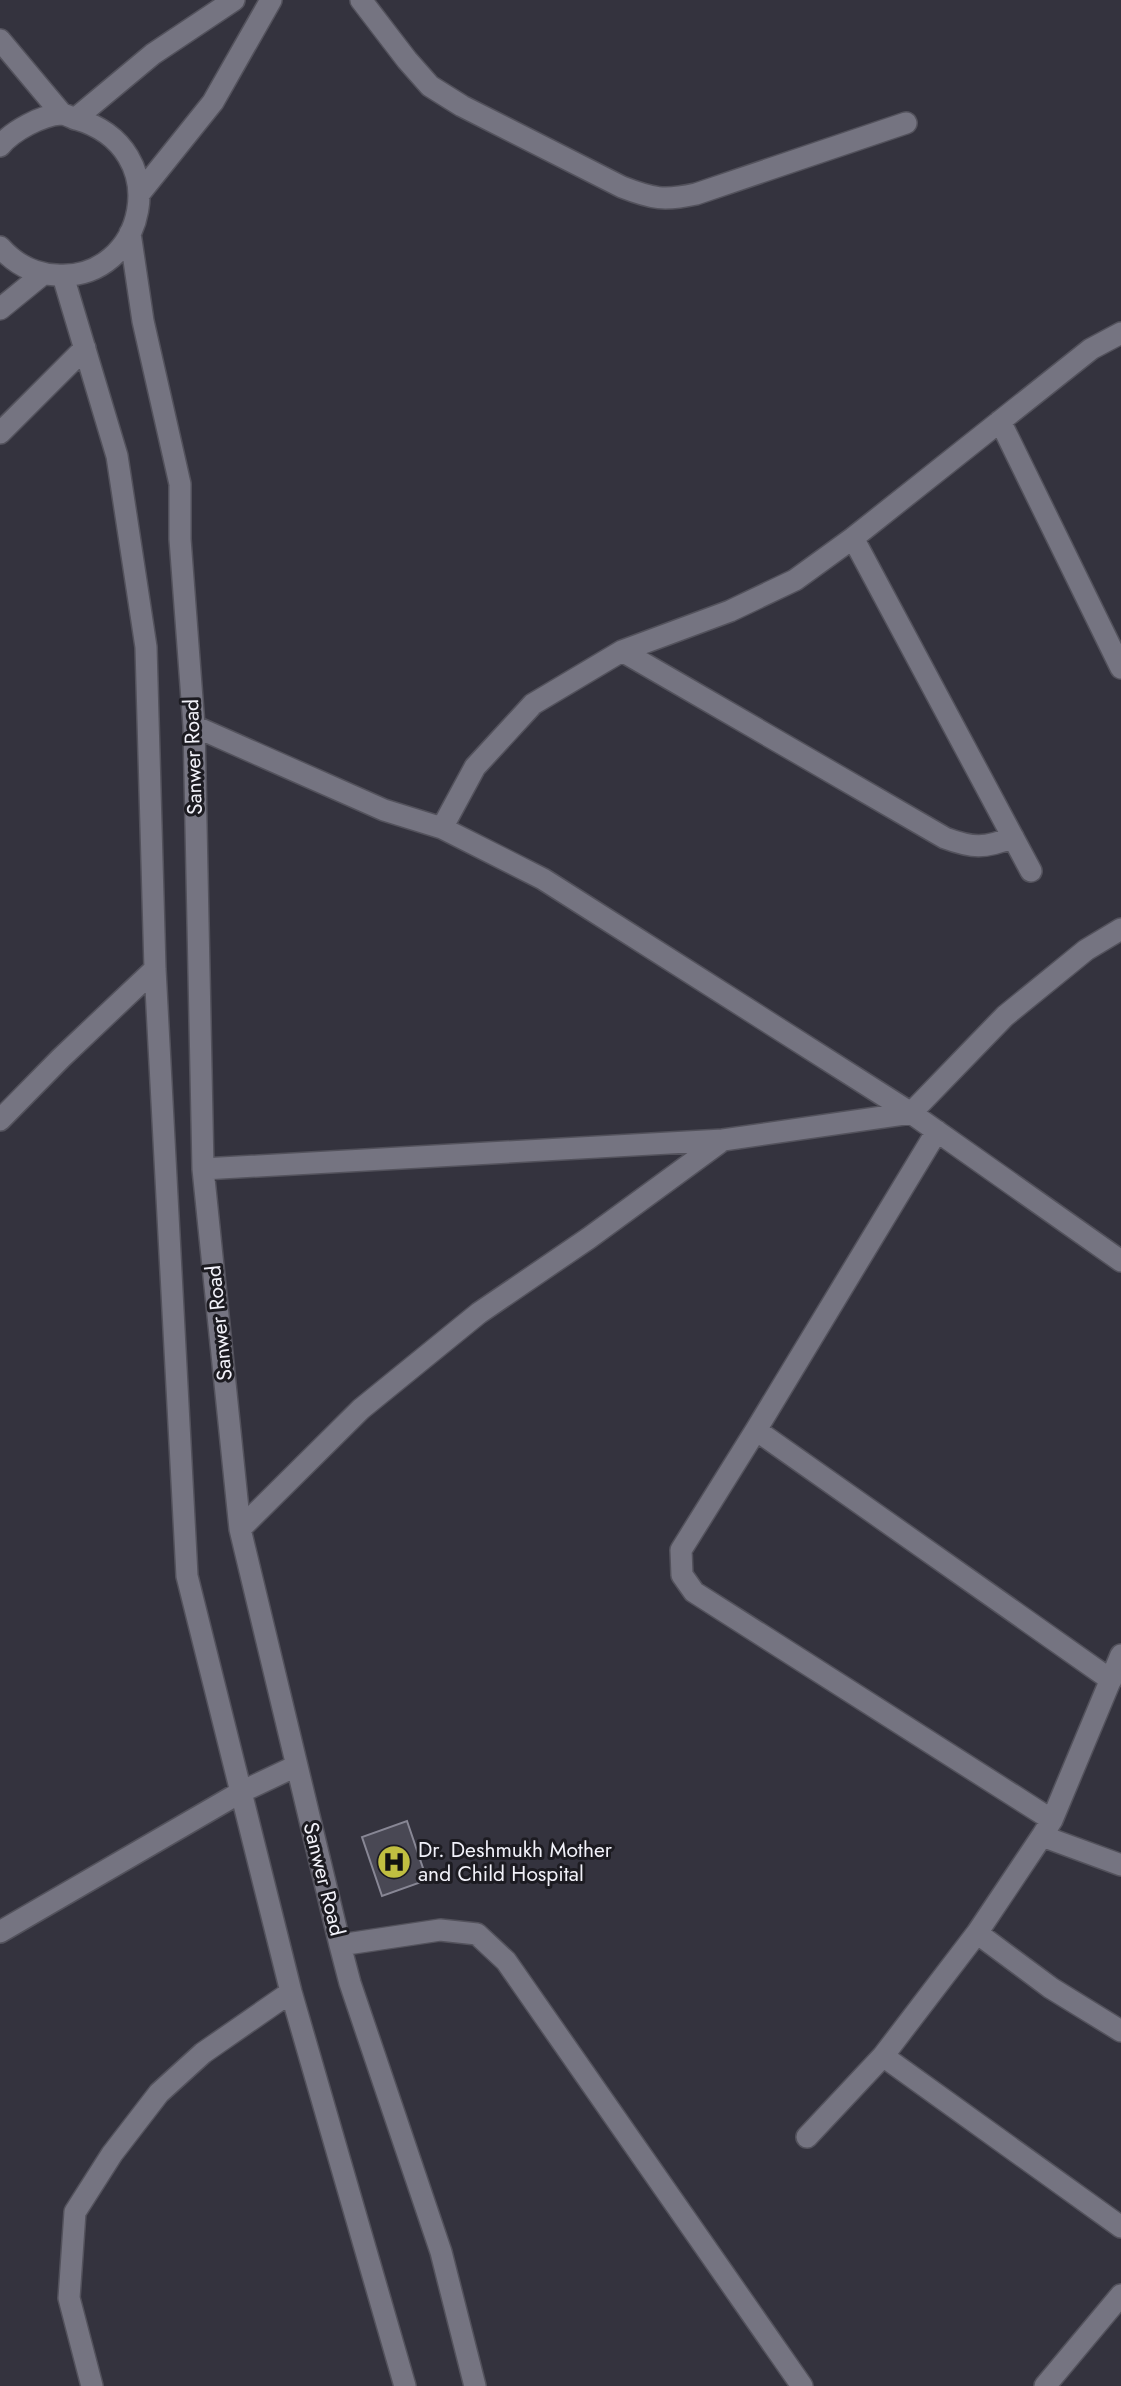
<svg xmlns="http://www.w3.org/2000/svg" width="1121" height="2386" font-family="Jost,sans-serif">
	<style>
		.building { fill: #494854; stroke: #888795; stroke-width: 2 }
		.lines { fill: none; stroke-linecap: round; stroke-linejoin: round }
		.minor-casing { stroke: #53525c; stroke-width: 24 }
		.minor { stroke: #757481; stroke-width: 21 }
		.labels { text-anchor: middle; dominant-baseline: central; stroke-width: 6; stroke-linejoin: round; paint-order: stroke }
		.street-label { font-size: 21px; fill: #f1f1f9; stroke: #1c1b21 }
		.poi-label { font-size: 21px; fill: #f1f1f9; stroke: #1c1b21; text-anchor: start }
	</style>
	<rect width="100%" height="100%" fill="#34333e"/>
	<path class="building" d="M407,1821l20,59 -45,16 -20,-59z"/>
	<g class="lines">
		<g class="minor-casing">
			<path id="minor" d="M361,0l46,60 23,26 32,20 160,81c31,12 42,14 74,7l210,-71
				M0,40l62,74
				M75,119l78,-65 81,-54
				M0,146c12,-15 42,-31 61,-32 5,0 11,4 15,5 101,29 70,163 -20,156 -22,-1 -41,-11 -56,-28
				M140,193l73,-91 58,-102
				M130,233l13,88 37,163v55l14,187 9,443 37,360 100,416 10,38 91,269 34,134
				M63,276l54,180 29,191 9,322 32,607 104,416 114,394
				M0,309l43,-35
				M1000,421l121,247
				M0,433l85,-85
				M853,538l178,333
				M622,651l323,187c27,10 40,11 68,-1
				M194,726l190,84 58,18 101,51 368,234 210,148
				M442,828l33,-61 58,-63 89,-53 108,-40 65,-31 58,-42 238,-189 30,-16
				M0,1120l61,-62 94,-89
				M937,1131l-181,299 -75,120 1,25 12,17 358,228
				M203,1169l520,-29
				M756,1430l355,250
				M240,1529l121,-120 118,-96 110,-75 134,-98 188,-27 94,-97 81,-66 35,-21
				M1042,1836l79,29
				M0,1932l241,-140 55,-26
				M977,1933l74,55 70,43
				M340,1945l100,-15 37,4 29,27 296,425
				M883,2056l238,171
				M807,2137l76,-81 94,-123 65,-97 10,-16 69,-165
				M92,2386l-23,-88 6,-86 37,-58 47,-61 44,-40 88,-61
				M1045,2386l76,-91"/>
		</g>
		<use href="#minor" class="minor"/>
	</g>
	<defs>
		<g id="hospital-disc" transform="scale(1.75)"><circle r="9.5" fill="#c0be41" stroke="#1c1b21"/><path d="M-5-5h3v3.5h4V-5h3V5h-3V1.5h-4V5h-3Z" fill="#111"/></g>
	</defs>
	<g fill-rule="evenodd">
		<use href="#hospital-disc" x="394" y="1862"/>
	</g>
	<g class="labels">
		<g class="street-label">
			<text transform="translate(193 757) rotate(-92)">Sanwer Road</text>
			<text transform="translate(219 1323) rotate(-96)">Sanwer Road</text>
			<text transform="translate(324 1879) rotate(76)">Sanwer Road</text>
		</g>
		<g class="poi-label">
			<text x="418" y="1850">Dr. Deshmukh Mother<tspan x="418" dy="24">and Child Hospital</tspan></text>
		</g>
	</g>
</svg>
